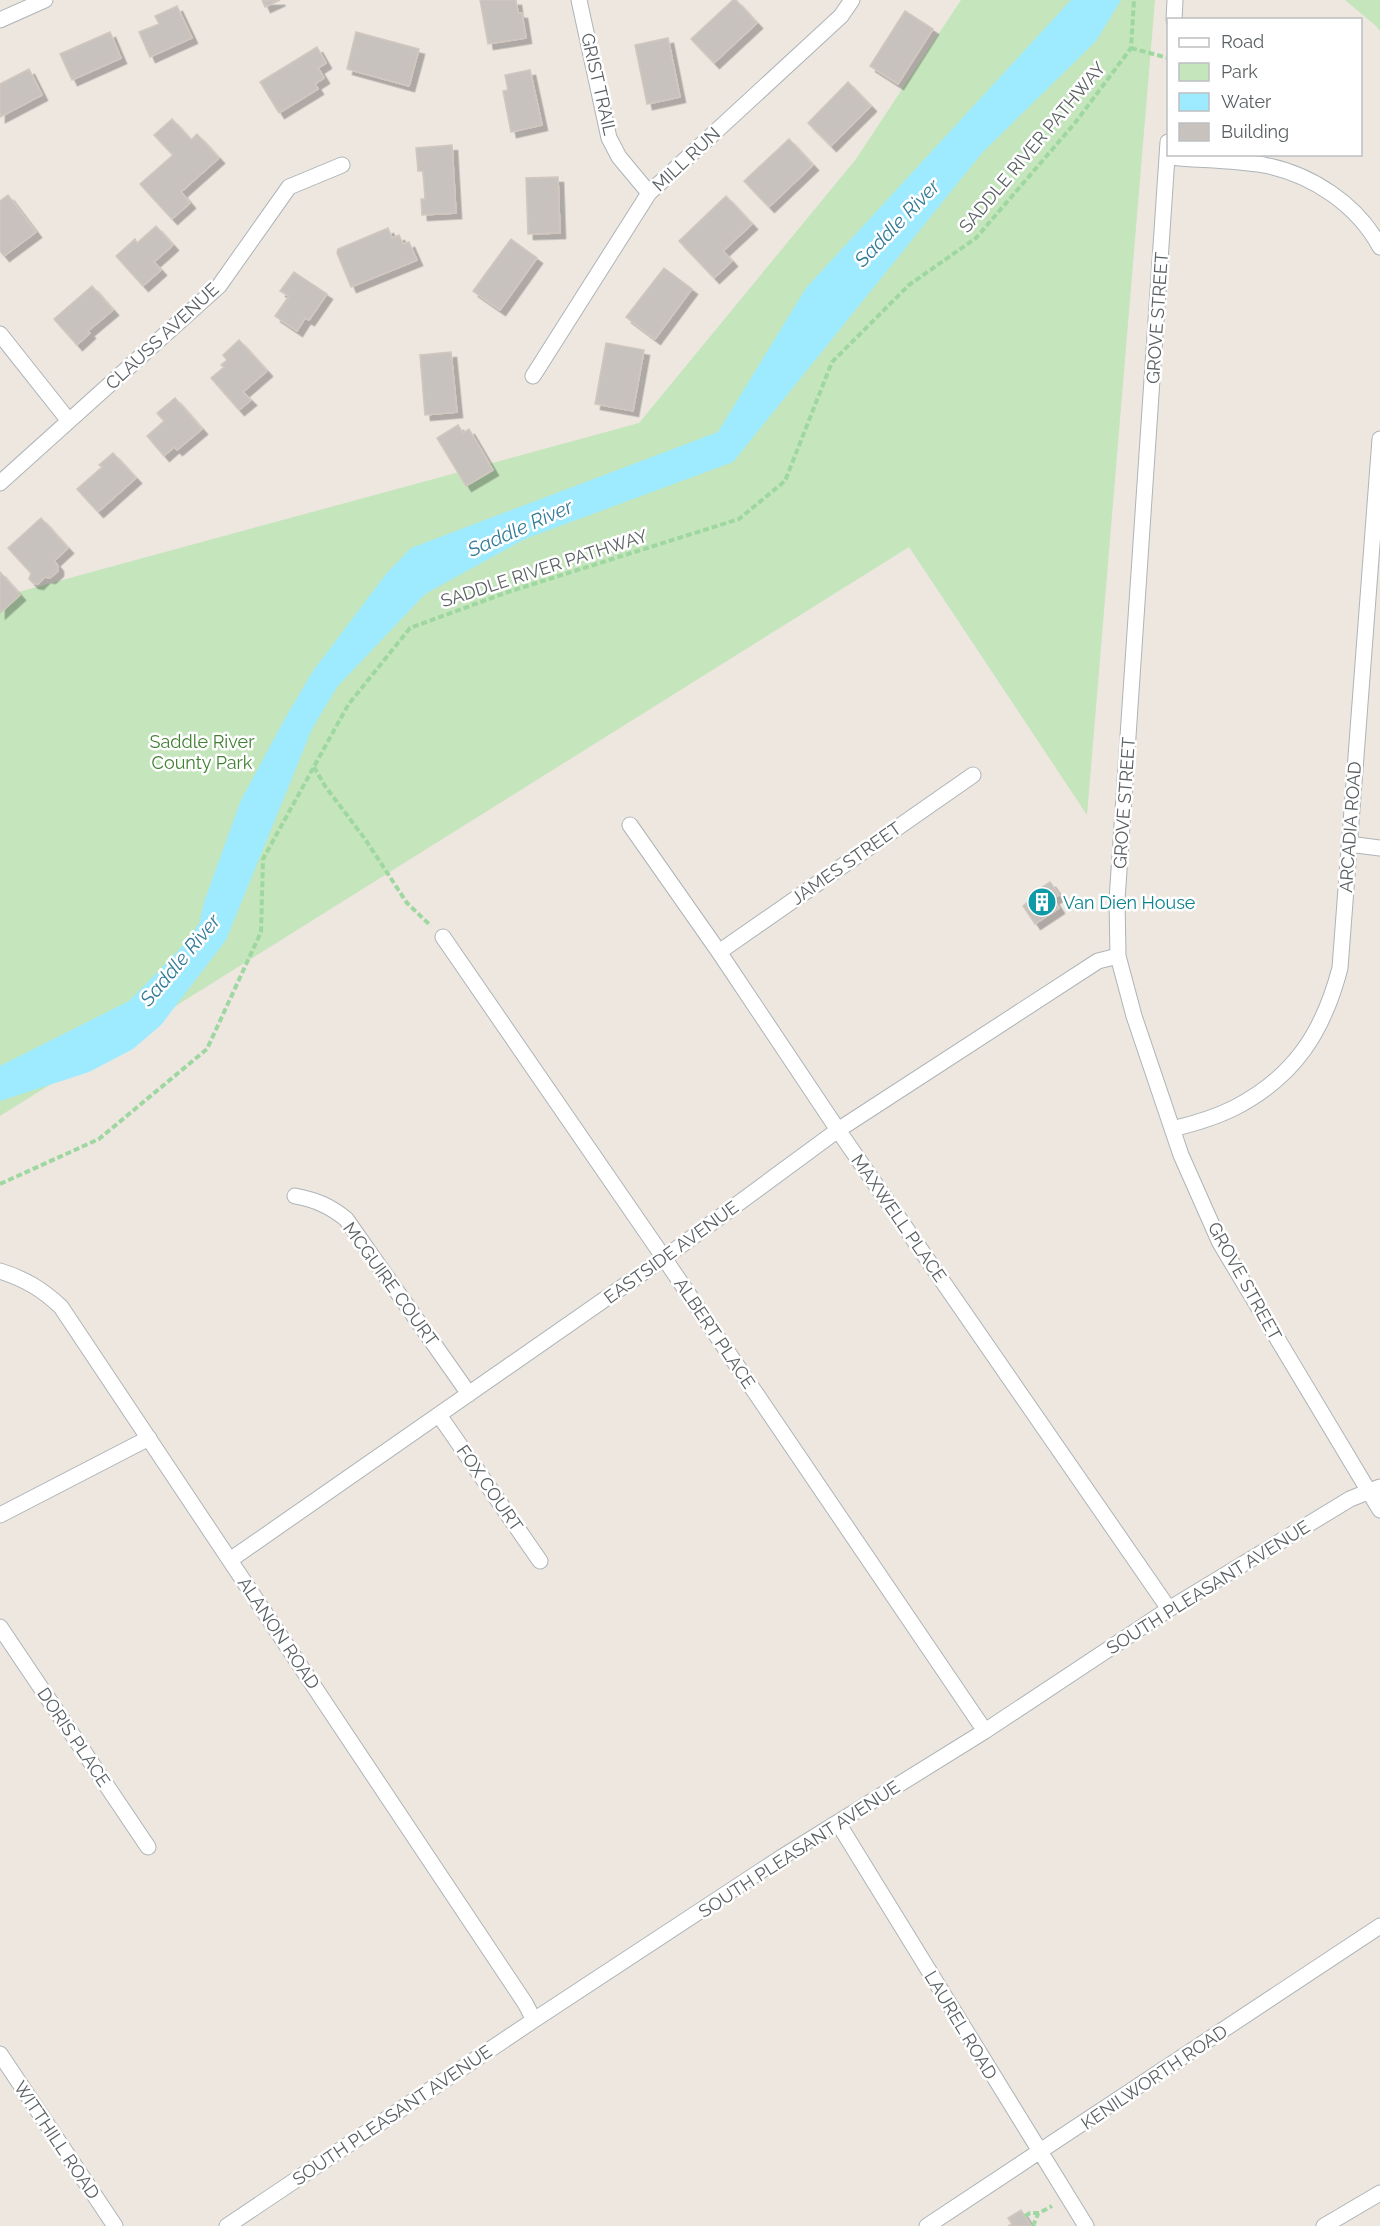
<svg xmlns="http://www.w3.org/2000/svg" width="1380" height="2226" font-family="Raleway,sans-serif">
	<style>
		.green { fill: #c5e5bc }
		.water { fill: #9eeaff }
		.building { fill: #c7c2be; stroke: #d1c7bf; stroke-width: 1.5; filter: url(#shadow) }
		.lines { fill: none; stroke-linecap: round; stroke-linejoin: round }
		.minor-casing { stroke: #aeb4b7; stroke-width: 17 }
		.path { stroke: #9fd7a1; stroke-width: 4; stroke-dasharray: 6 3; stroke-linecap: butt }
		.minor { stroke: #fff; stroke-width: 15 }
		.labels { text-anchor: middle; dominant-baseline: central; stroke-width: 5; stroke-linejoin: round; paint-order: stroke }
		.street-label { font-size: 18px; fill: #595f62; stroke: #fff }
		.park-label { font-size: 18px; fill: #408131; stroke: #fff }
		.culture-label { font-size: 18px; fill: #0d838f; stroke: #fff; text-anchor: start }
		.water-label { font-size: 20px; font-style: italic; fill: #347b97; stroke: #fff }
	</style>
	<defs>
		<filter id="shadow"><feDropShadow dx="5.5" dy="5.5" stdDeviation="0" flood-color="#0004"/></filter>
	</defs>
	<rect width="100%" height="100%" fill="#ede7e0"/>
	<path class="green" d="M961,0h194l-68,815 -178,-268 -909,569v-519l639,-174 217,-264z
		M1345,0h35v31l-4,-5z"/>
	<path class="water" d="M1071,0h50l-25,41 -114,112 -249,309 -208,77 -100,55 -88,93 -25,42 -86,211 -65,85 -28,24 -44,23 -89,29v-35l129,-65 52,-53 18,-24 5,-22 37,-102 46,-85 26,-44 73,-97 25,-26 307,-116 88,-144z"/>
	<path class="building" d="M262,0h18l-15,7z
		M480,0h36l2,13h4l4,25 -38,6z
		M733,0h3l21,23 -43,40 -23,-24z
		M177,6l15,32 -42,19 -11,-25 20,-8 -4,-8z
		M905,11l28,18 -35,55 -28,-18z
		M110,32l11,26 -49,22 -12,-26z
		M356,32l63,17 -10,37 -62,-17z
		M668,38l12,59 -33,7 -12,-59z
		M317,47l9,16 -8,5 6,10 -9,6 3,5 -39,24 -19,-31z
		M29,69l13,26 -42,22v-33z
		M530,70l12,55 -31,7 -8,-41 5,-1 -3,-15z
		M848,82l23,24 -40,40 -23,-23z
		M172,119l19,21 6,-6 22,24 -38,34 9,11 -18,16 -32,-35 33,-29 -19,-20z
		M789,139l24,26 -44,42 -25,-26z
		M452,145l4,68 -34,2 -1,-16h4l-2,-28h-5l-2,-23z
		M558,177l2,56 -32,1 -2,-56z
		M8,195l28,37 -32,24 -4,-5v-50z
		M726,196l26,28 -29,27 9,10 -18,17 -35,-37z
		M156,226l17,19 -19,17 7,8 -18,16 -27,-30 19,-17 2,4z
		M388,228l4,10 7,-3 4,9 6,-2 8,18 -66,27 -14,-34 1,-4z
		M511,239l26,19 -37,52 -27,-19z
		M664,268l28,21 -37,50 -29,-22z
		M294,272l33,22 -18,26 -4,-2 -8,13 -22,-15 14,-20 -9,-5z
		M92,286l21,24 -25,21 2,2 -13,12 -23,-26z
		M239,340l28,31 -24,21 8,8 -12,10 -28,-32 13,-11 -3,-2 6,-5 -4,-5z
		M606,343l38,7 -11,61 -38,-7z
		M451,352l6,60 -32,3 -5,-60z
		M175,398l27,31 -25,21 -3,-3 -10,9 -17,-20 17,-15 -7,-8z
		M458,425l5,8 6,-4 24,41 -27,16 -29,-48z
		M113,453l23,25 -38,34 -21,-23 25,-22 -3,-2z
		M41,518l27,30 -14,13 4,5v5l-8,7 -5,-1 -7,7 -5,-1 -4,-4 2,-6 -23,-25z
		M0,572l20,23 -20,18z
		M1050,882l9,13 -6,4 6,9 -24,16 -12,-18 10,-8 -2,-3z
		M1021,2210l10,16h-23l4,-2 -4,-6z"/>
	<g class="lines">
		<g class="minor-casing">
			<path id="minor" d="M579,0l30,138 10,19 30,36
				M0,20l45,-20
				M1174,20l1,-20
				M1168,142l-51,758 1,56 16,60 47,139 39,88 160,267
				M1168,157c31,3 65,3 96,8 47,9 93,39 116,82
				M0,334l69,87
				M533,376l116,-183 192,-177 11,-16
				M0,483l219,-197 70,-99 53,-22
				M630,825l89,127 119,178 331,479
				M1349,844l31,4
				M443,937l221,321 321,473
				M719,952l254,-177
				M1172,1129c21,-5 42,-11 62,-21 60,-31 89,-75 106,-140l40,-529
				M295,1196c21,4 35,10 51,23l123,175
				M0,1271c25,8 42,18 61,36l464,696 9,17
				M439,1415l101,146
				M0,1515l149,-77
				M230,1560l434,-302 174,-128 260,-169 20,-5
				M0,1627l148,220
				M838,1823l248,403
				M0,2054l115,172
				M227,2226l307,-206 248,-163 203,-126 184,-122 181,-110 30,-12
				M927,2226l453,-300
				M1324,2226l56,-33"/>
		</g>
		<path class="path" d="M1131,48l37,10
			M314,767l11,19 40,53 42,64 24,23
			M0,1184l99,-45 108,-90 54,-117 2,-73 85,-154 62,-77 98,-36 231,-73 46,-38 47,-119 77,-77 67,-47 99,-115 56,-75 3,-48
			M1025,2216l5,-3h9l13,-7
			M1033,2226l5,-12"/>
		<use href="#minor" class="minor"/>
	</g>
	<defs>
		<g id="building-disc" transform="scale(1.5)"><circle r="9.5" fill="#0f9aa8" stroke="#fff"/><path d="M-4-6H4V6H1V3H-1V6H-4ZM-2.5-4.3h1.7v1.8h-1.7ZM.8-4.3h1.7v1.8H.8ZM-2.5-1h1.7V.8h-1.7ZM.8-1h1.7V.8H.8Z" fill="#fff"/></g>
	</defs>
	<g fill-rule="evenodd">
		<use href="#building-disc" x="1042" y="902"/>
	</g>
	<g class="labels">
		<g class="street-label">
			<text transform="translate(599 84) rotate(77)">GRIST TRAIL</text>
			<text transform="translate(1032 147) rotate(-50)">SADDLE RIVER PATHWAY</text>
			<text transform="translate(686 159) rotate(-43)">MILL RUN</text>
			<text transform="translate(1157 318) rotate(-86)">GROVE STREET</text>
			<text transform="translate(162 336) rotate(-43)">CLAUSS AVENUE</text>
			<text transform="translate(544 568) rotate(-18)">SADDLE RIVER PATHWAY</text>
			<text transform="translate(1124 803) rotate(-86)">GROVE STREET</text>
			<text transform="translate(1350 827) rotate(-86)">ARCADIA ROAD</text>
			<text transform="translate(846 863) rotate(-35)">JAMES STREET</text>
			<text transform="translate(899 1218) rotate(55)">MAXWELL PLACE</text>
			<text transform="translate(671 1252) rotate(-36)">EASTSIDE AVENUE</text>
			<text transform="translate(1245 1281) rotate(61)">GROVE STREET</text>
			<text transform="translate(391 1284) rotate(54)">MCGUIRE COURT</text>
			<text transform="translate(715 1333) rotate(56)">ALBERT PLACE</text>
			<text transform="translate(490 1488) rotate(55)">FOX COURT</text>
			<text transform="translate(1208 1587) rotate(-32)">SOUTH PLEASANT AVENUE</text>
			<text transform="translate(279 1633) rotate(56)">ALANON ROAD</text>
			<text transform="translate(74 1737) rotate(56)">DORIS PLACE</text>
			<text transform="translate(799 1849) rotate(-33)">SOUTH PLEASANT AVENUE</text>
			<text transform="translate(961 2025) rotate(59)">LAUREL ROAD</text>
			<text transform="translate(1154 2077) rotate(-34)">KENILWORTH ROAD</text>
			<text transform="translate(392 2115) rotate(-34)">SOUTH PLEASANT AVENUE</text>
			<text transform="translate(57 2140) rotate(56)">WITTHILL ROAD</text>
		</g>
		<g class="park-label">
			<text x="202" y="741">Saddle River<tspan x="202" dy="21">County Park</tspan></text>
		</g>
		<g class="culture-label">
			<text x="1063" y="902">Van Dien House</text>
		</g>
		<g class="water-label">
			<text transform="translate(897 223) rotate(-46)">Saddle River</text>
			<text transform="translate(520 528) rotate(-24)">Saddle River</text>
			<text transform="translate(180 960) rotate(-50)">Saddle River</text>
		</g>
	</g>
	<rect x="1167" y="18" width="195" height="138" fill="#ffffff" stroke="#bdbfc0" stroke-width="1.5"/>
	<rect x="1179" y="38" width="30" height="9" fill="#ffffff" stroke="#bdbfc0" stroke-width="1.5"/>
	<text x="1221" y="48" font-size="18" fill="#595f62">Road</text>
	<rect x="1179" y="63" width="30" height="18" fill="#c5e5bc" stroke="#bdbfc0" stroke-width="1.5"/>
	<text x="1221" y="78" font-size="18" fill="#595f62">Park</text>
	<rect x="1179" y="93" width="30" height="18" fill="#9eeaff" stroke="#bdbfc0" stroke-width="1.5"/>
	<text x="1221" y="108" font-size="18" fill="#595f62">Water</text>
	<rect x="1179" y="123" width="30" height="18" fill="#c7c2be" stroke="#bdbfc0" stroke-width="1.5"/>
	<text x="1221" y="138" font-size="18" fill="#595f62">Building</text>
</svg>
